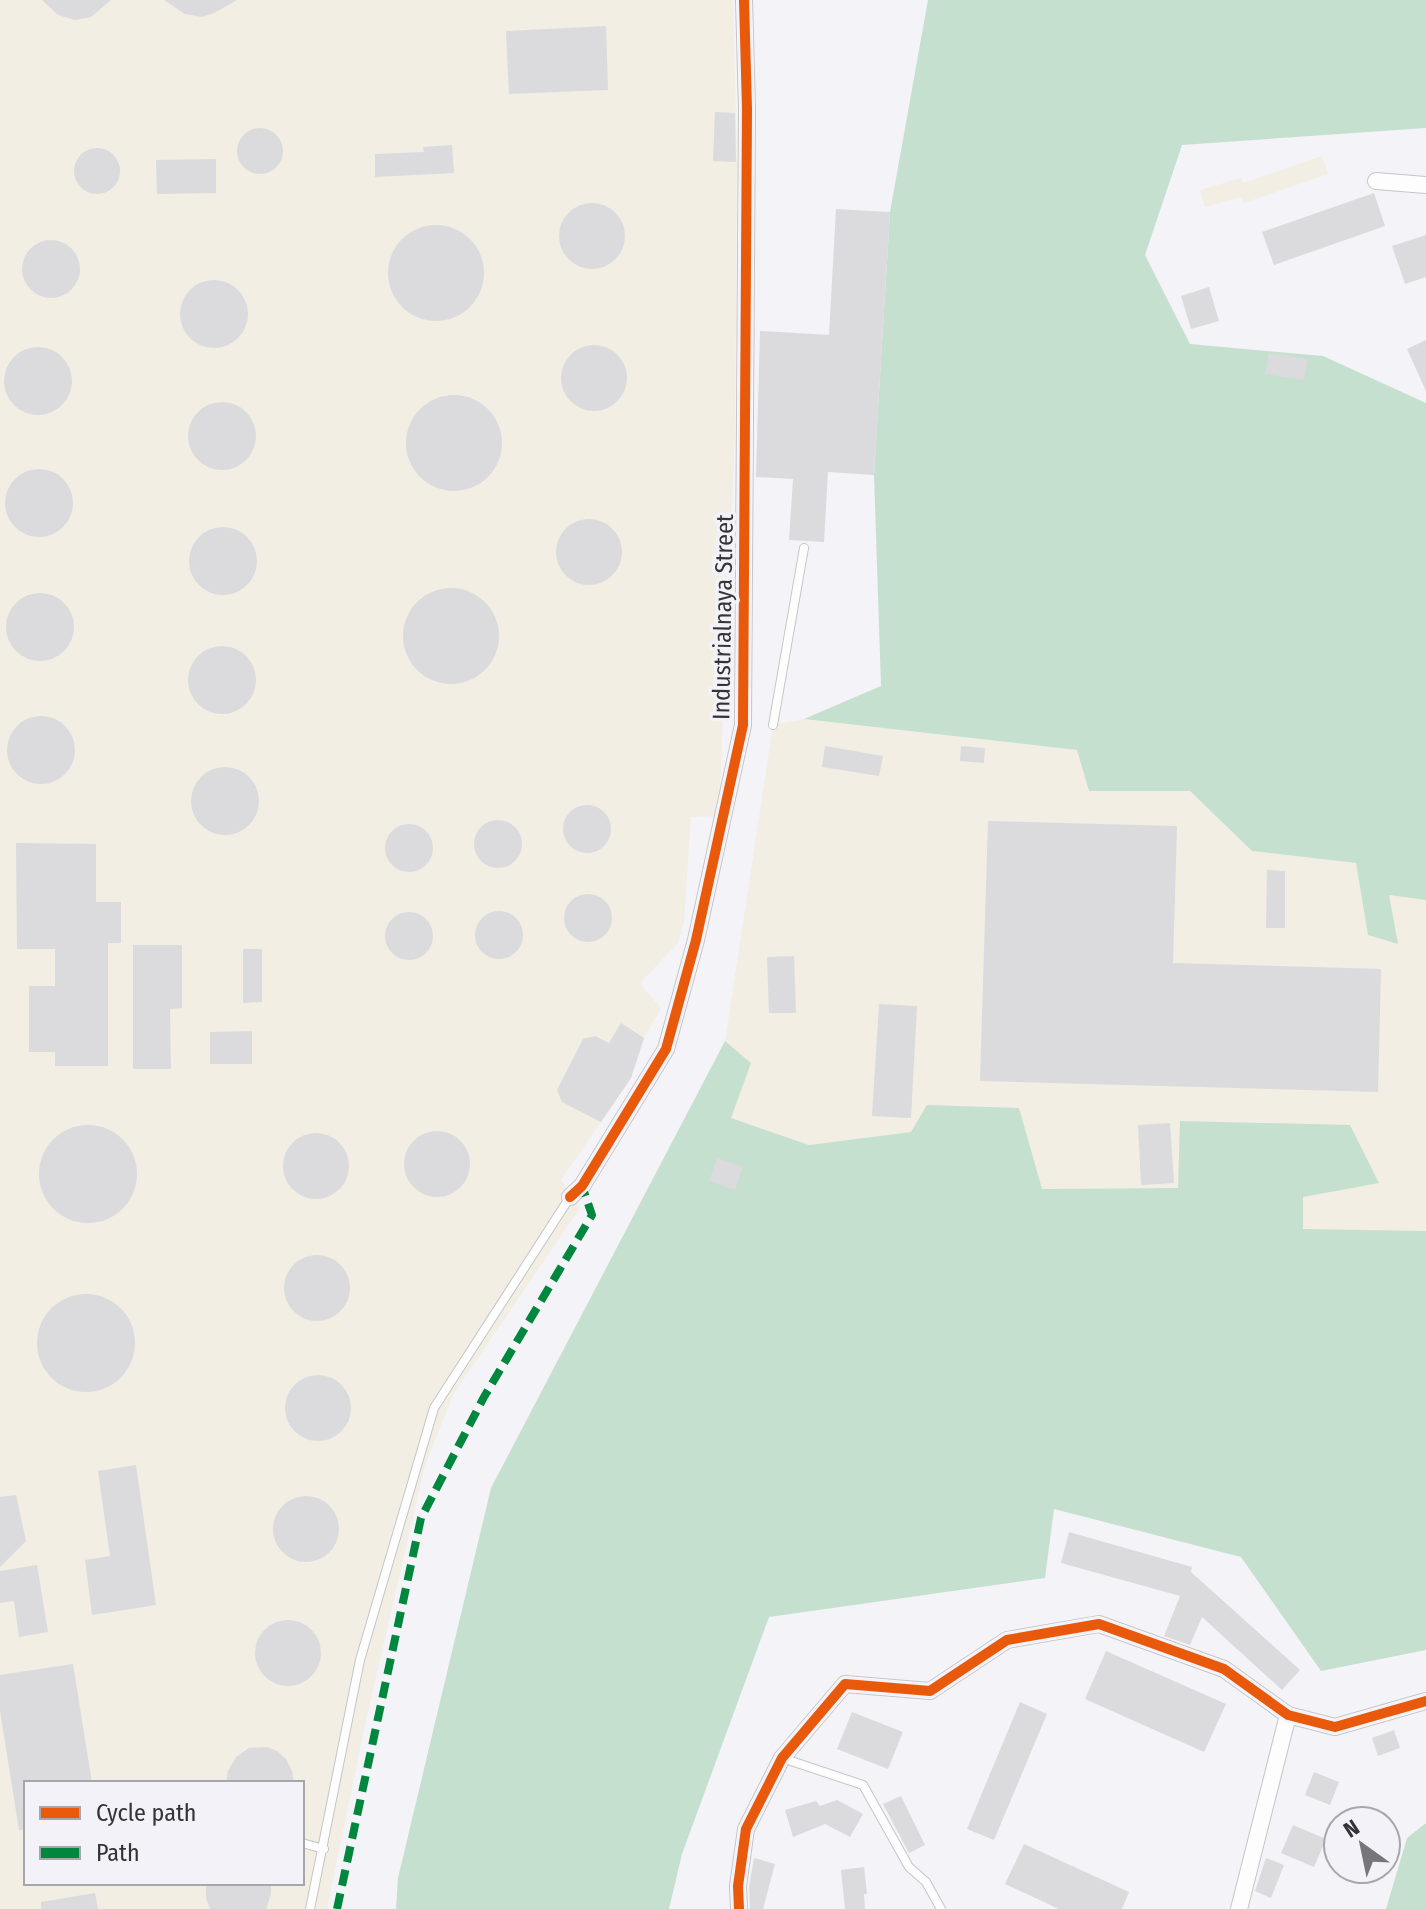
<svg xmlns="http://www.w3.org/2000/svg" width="1426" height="1909" font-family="'Fira Sans Condensed',sans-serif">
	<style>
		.industrial { fill: #f2eee3; fill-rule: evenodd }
		.forest { fill: #c5e0cf }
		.building { fill: #dbdadd }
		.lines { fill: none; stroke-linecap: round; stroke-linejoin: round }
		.lane-casing { stroke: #c5c4c7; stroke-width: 10 }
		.street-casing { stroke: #c5c4c7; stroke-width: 18 }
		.lane { stroke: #fdfdfe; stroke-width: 8 }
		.street { stroke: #fdfdfe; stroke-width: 16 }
		.quiet { stroke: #00873e; stroke-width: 8; stroke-dasharray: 16 8; stroke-linecap: butt }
		.cycleway-casing { stroke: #f3f2f8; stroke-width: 15 }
		.cycleway { stroke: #e8590c; stroke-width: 10 }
		.labels { text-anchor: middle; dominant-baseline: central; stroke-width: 7; stroke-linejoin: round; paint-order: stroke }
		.street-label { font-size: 24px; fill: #343436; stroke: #f3f2f8 }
	</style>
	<rect width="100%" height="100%" fill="#f4f3f7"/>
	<path class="industrial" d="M0,0h733l4,162 -2,269 -16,385 -28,1 -7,104 -6,22 -37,39 4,8 16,18 -17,30 -13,40 -70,102 19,28 -126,185 -29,72 -60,260 -38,184h-327zM26,1783h276v100h-276z
		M1322,156l6,18 -84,29 -3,-6 -36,10 -5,-17 41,-12 2,5z
		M804,719l273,31 12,41h101l62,60 104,12 32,32 38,5v331l-123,-1 -1,-33 -121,-75 -2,66 -138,1 -129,-57 -103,13 -79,-27 20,-55 -25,-21 48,-317z"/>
	<path class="forest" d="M928,0h498v128l-244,17 -37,110 45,89 133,12 103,47v497l-37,-5 9,49 -30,-9 -12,-72 -104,-12 -62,-60h-101l-12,-41 -273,-31 77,-33 -7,-211 16,-263z
		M725,1041l26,22 -20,55 78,27 102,-13 16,-27 92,3 23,81 136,-1 2,-67 170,4 29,58 -76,14v32l123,2v419l-105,21 -80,-114 -187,-48 -9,69 -276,39 -87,237 -13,55h-273l2,-31 93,-390z
		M1426,1823v86h-40l21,-71z"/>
	<path class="building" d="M42,0h69l-20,17 -16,3 -17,-5z
		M164,0h73l-23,13 -12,4 -17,-3z
		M606,26l2,64 -99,4 -3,-63z
		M715,112l20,1 1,49 -23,-1z
		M237 151a23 23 0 1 1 46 0a23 23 0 1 1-46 0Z
		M452,145l2,28 -79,4v-23l49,-2 -1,-5z
		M74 171a23 23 0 1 1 46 0a23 23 0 1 1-46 0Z
		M216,159v34l-59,1 -1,-34z
		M1374,193l11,33 -111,39 -12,-33z
		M559 236a33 33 0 1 1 66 0a33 33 0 1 1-66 0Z
		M836,209l54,3 -16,263 -46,-3 -4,70 -35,-2 4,-61 -37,-2 4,-146 69,4z
		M388 273a48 48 0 1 1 96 0a48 48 0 1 1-96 0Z
		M1426,235v42l-21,7 -13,-38z
		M22 269a29 29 0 1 1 58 0a29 29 0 1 1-58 0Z
		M180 314a34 34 0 1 1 68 0a34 34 0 1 1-68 0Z
		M1209,287l10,34 -28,8 -10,-33z
		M1426,340v51l-19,-42z
		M561 378a33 33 0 1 1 66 0a33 33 0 1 1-66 0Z
		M4 381a34 34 0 1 1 68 0a34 34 0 1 1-68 0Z
		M1269,353l39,6 -4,21 -39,-6z
		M406 443a48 48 0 1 1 96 0a48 48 0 1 1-96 0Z
		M188 436a34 34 0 1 1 68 0a34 34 0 1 1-68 0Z
		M5 503a34 34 0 1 1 68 0a34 34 0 1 1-68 0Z
		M556 552a33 33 0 1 1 66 0a33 33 0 1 1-66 0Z
		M189 561a34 34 0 1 1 68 0a34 34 0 1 1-68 0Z
		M403 636a48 48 0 1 1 96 0a48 48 0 1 1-96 0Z
		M6 627a34 34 0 1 1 68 0a34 34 0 1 1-68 0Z
		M188 680a34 34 0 1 1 68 0a34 34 0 1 1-68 0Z
		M7 750a34 34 0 1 1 68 0a34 34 0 1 1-68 0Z
		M825,746l58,10 -4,20 -57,-9z
		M961,746l24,2 -1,15 -24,-2z
		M191 801a34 34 0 1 1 68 0a34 34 0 1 1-68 0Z
		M563 829a24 24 0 1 1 48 0a24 24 0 1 1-48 0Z
		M474 844a24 24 0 1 1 48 0a24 24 0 1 1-48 0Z
		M988,821l189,5 -4,137 208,6 -3,123 -398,-11z
		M385 848a24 24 0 1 1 48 0a24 24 0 1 1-48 0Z
		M16,843l80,1v58h25v41h-13v123h-53v-14h-26v-66h26v-37h-38z
		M1267,870l18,1v57h-19z
		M564 918a24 24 0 1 1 48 0a24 24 0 1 1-48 0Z
		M475 935a24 24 0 1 1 48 0a24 24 0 1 1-48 0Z
		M385 936a24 24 0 1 1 48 0a24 24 0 1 1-48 0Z
		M133,945h49v63l-12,1 1,60h-38z
		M243,949h19v53l-19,1z
		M794,956l2,57h-27l-2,-56z
		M879,1004l38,2 -6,112 -39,-2z
		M621,1023l23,15 -13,40 -30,44 -39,-20 -5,-12 26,-51 12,-3 14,7z
		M252,1031v33h-42v-32z
		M1170,1123l4,60 -33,2 -3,-60z
		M39 1174a49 49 0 1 1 98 0a49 49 0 1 1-98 0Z
		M404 1164a33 33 0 1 1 66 0a33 33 0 1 1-66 0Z
		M283 1166a33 33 0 1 1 66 0a33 33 0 1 1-66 0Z
		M717,1158l26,9 -8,23 -26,-9z
		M284 1288a33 33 0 1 1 66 0a33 33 0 1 1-66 0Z
		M37 1343a49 49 0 1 1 98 0a49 49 0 1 1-98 0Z
		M285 1408a33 33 0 1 1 66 0a33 33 0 1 1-66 0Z
		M136,1465l20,140 -64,10 -7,-55 25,-4 -12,-85z
		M16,1495l10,46 -26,26v-70z
		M273 1529a33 33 0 1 1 66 0a33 33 0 1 1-66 0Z
		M1069,1532l123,35 -1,5 109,98 -18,20 -80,-73 -12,28 -26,-9 16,-40 -119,-33z
		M37,1565l11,67 -29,5 -5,-36 -14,2v-32z
		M255 1653a33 33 0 1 1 66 0a33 33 0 1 1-66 0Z
		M1106,1651l120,53 -22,48 -119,-53z
		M73,1664l19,119h-66v46l-7,1 -19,-119v-36z
		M1020,1702l27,12 -53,126 -27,-11z
		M852,1712l51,20 -15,37 -51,-20z
		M1394,1730l6,18 -22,8 -6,-18z
		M266,1747l11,4 9,8 6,12 2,12h-68l2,-12 8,-14 13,-9z
		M1314,1772l25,10 -9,23 -25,-10z
		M901,1796l24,49 -16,8 -26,-49z
		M837,1800l26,14 -13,23 -25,-13 -32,13 -8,-27 31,-9 4,5z
		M1293,1825l33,14 -12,28 -33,-14z
		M1024,1844l105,48 -7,17h-63l-54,-25z
		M754,1858l21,6 -12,45h-13l-1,-22z
		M1266,1858l18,7 -13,33 -16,-7z
		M864,1867l3,27h-3l1,15h-20l-4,-39z
		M206,1883h65v11l-5,15h-56l-4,-11z
		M95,1893l3,16h-57v-7z"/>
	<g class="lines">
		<g class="lane-casing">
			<path id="lane" d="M773,725l31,-177
				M782,1758l81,27 46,82 17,15 15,27
				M302,1843l22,6
				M310,1909l50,-249 74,-252 136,-211"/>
		</g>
		<g class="street-casing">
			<path id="street" d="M1376,181l50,4
				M570,1197l12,-11 84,-137 30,-109 47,-215 4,-616 -3,-109
				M739,1909l-1,-23 8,-57 36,-71 63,-74 85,7 77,-51 92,-16 125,45 64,46 47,12 91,-26
				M1239,1909l49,-194"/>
		</g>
		<use href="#lane" class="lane"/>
		<use href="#street" class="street"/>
		<path class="quiet" d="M337,1909l84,-391 63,-121 108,-182 -10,-29"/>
		<g class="cycleway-casing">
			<path id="cycleway" d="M570,1197l12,-11 84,-137 30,-109 47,-215 4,-616 -3,-109
				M739,1909l-1,-23 8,-57 36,-71 63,-74 85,7 77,-51 92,-16 125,45 64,46 47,12 91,-26"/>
		</g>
		<use href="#cycleway" class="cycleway"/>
	</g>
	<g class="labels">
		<g class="street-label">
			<text transform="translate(723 617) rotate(-89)">Industrialnaya Street</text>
		</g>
	</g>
	<rect x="24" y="1781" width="280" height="104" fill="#f3f2f8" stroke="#a7a6aa" stroke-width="2"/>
	<rect x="40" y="1807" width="40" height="12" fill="#e8590c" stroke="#a7a6aa" stroke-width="2"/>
	<text x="96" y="1821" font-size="24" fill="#343436">Cycle path</text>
	<rect x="40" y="1847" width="40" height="12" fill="#00873e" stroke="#a7a6aa" stroke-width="2"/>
	<text x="96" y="1861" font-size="24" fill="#343436">Path</text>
	<g transform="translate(1362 1845) rotate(327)"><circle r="38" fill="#f3f2f8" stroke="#a7a6aa" stroke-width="2"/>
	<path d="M0-6L14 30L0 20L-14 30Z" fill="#77777a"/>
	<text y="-12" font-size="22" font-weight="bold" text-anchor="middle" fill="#343436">N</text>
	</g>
</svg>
